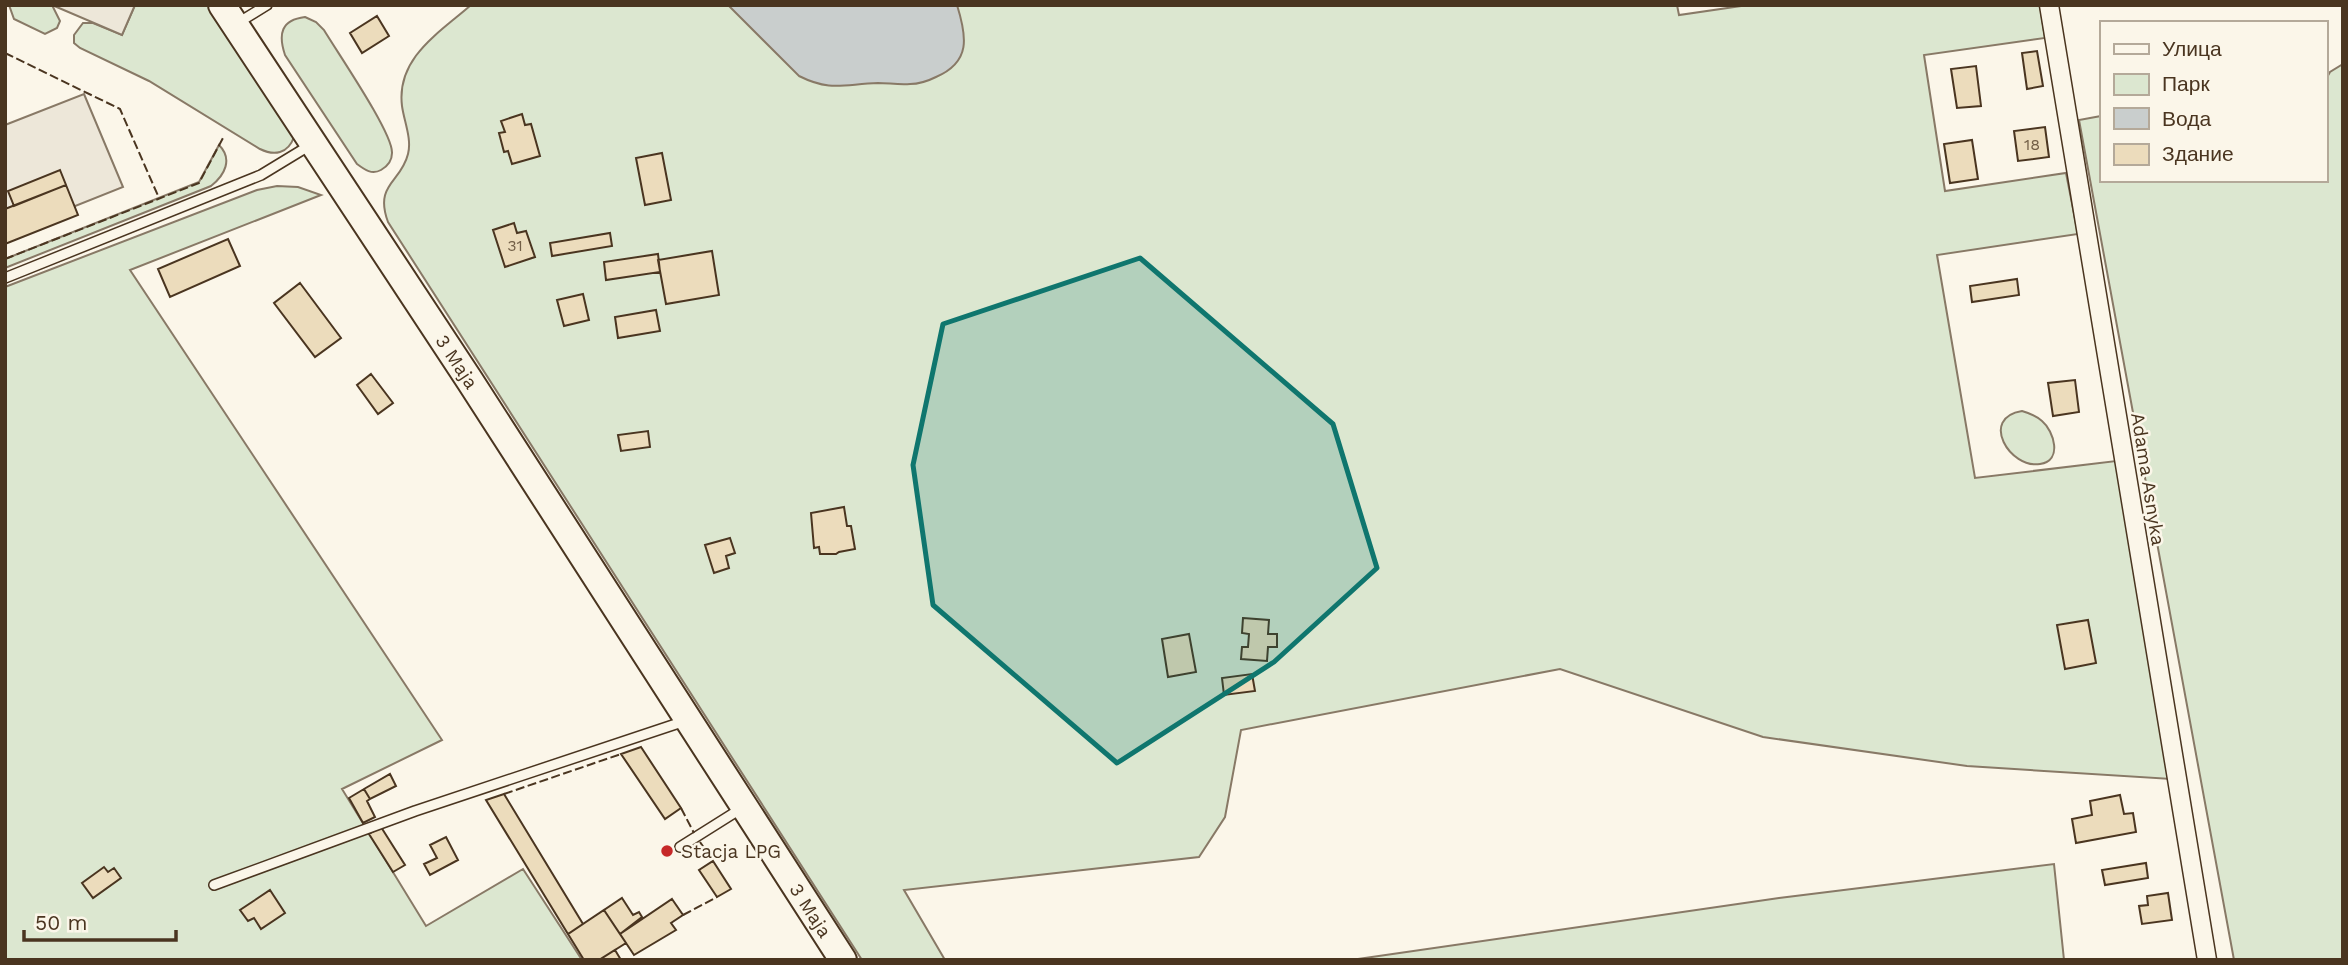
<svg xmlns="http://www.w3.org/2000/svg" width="2348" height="965" font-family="'Work Sans',sans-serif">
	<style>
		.green { fill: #dce7d0; stroke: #887966; stroke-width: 2 }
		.parking { fill: #ede7d9; stroke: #887966; stroke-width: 2 }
		.water { fill: #c9cecd; stroke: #887966; stroke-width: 2 }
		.building { fill: #ecdcbc; stroke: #4a3520; stroke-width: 2 }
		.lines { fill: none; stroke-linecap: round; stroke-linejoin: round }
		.lane-casing { stroke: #4a3520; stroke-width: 12 }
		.street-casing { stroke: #4a3520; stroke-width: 21 }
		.secondary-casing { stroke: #4a3520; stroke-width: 30 }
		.lane { stroke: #fbf6e9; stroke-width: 9 }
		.street { stroke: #fbf6e9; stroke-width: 18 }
		.secondary { stroke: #fbf6e9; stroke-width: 26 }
		.fence { stroke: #4a3520; stroke-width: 2; stroke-dasharray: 9 3.5; stroke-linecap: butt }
		.marked { fill: #0f766e; fill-opacity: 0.2; stroke: #0f766e; stroke-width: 5; stroke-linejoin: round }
		.poi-dot { fill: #c62828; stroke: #fbf6e9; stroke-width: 2.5 }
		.labels { text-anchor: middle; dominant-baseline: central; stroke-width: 5; stroke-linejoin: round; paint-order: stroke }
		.number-label { font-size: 16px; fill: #725f47 }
		.street-label { font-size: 19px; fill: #4a3520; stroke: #fbf6e9 }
		.poi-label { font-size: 19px; fill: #4a3520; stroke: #fbf6e9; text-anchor: start }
	</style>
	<rect width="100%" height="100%" fill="#fbf6e9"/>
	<path class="green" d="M9,5h43l8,16 -3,7 -12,6 -31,-15z
		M135,5h75l84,132c-6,17 -20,19 -34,12l-111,-68 -69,-33 -6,-5v-8l9,-12h10l29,12z
		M471,5h1206l2,10 69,-10h292l5,33 -121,17 21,136 121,-18 12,61 -141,21 38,223 141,-17 55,318 -204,-13 -204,-29 -203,-68 -319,61 -16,87 -26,40 -295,33 41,70h-83l-474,-738c-14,-38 13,-39 20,-68 4,-15 -4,-33 -6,-48 -6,-48 37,-73 69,-101z
		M305,17l11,5 8,8c13,22 69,103 68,123 0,8 -4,13 -11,17 -9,5 -16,0 -24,-6l-72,-109c-7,-21 -4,-35 20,-38z
		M2343,64v896h-109l-155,-840 22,-4v64h224v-99l5,-9z
		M219,145c14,14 6,30 -8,41l-206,82v-9l194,-77z
		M277,186l21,1 23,8 -191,75 312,470 -100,49 84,137 97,-57 59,91h-577v-673l252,-97z
		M2022,411c7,2 14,5 20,10 12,10 21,40 -2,43 -30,5 -61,-46 -18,-53z
		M2054,864l10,96h-713l428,-62z"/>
	<path class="parking" d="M52,5h83l-13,30z
		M84,94l39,93 -118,47v-109z"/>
	<path class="water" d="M728,5h229c10,32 14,57 -21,72 -8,4 -17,7 -26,7 -11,1 -22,-1 -32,-1 -34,1 -47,9 -79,-7z"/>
	<path class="building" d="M377,16l12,20 -27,17 -12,-20z
		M2037,51l6,35 -16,3 -5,-36z
		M1976,66l5,40 -24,2 -6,-39z
		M522,114l3,11 6,-1 9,32 -28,8 -4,-13 -4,1 -5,-19 6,-1 -4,-11z
		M2045,127l4,30 -31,4 -4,-30z
		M1972,140l6,39 -28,4 -6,-39z
		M662,153l9,47 -26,5 -9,-47z
		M60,170l6,15 -52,21 -6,-15z
		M66,185l12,30 -73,29v-35z
		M514,223l3,10 9,-2 9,26 -30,10 -12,-37z
		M610,233l2,13 -60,10 -2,-13z
		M228,239l12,27 -70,31 -12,-28z
		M712,251l7,44 -53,9 -8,-44z
		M658,254l2,18 -54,8 -2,-18z
		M2017,279l2,16 -47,7 -2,-16z
		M300,283l41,55 -26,19 -41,-54z
		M583,294l6,26 -25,6 -7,-26z
		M656,310l4,21 -42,7 -3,-21z
		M371,374l22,29 -15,11 -21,-29z
		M2075,380l4,32 -26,4 -5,-33z
		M648,431l2,16 -29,4 -3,-16z
		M844,507l3,19h4l4,23 -16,3 -3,2h-16l-1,-7 -5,1 -3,-35z
		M730,538l5,15 -9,3 3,12 -15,5 -9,-28z
		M1243,618l26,2 -1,14h9v13h-9l-1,14 -26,-2 1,-12h6l1,-13 -7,-1z
		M2088,620l8,43 -31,6 -8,-44z
		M1189,634l7,38 -28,5 -6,-38z
		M1252,674l3,17 -31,4 -2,-17z
		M641,747l40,61 -16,11 -44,-65z
		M390,774l6,12 -26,13 -6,-10z
		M364,789l6,10 -3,2 8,16 -12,6 -14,-25z
		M504,794l79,130 -15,10 -82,-134z
		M2120,795l4,19 9,-1 3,19 -60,11 -4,-24 20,-4 -2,-14z
		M381,827l24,38 -12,7 -24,-38z
		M446,837l12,23 -28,15 -6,-11 13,-6 -7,-13z
		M713,861l18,28 -14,8 -18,-27z
		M2146,863l2,15 -43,7 -3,-15z
		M104,867l4,5 6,-4 7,10 -28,20 -11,-15z
		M270,890l15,23 -24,16 -7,-11 -6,3 -8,-11z
		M2168,893l4,27 -30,4 -3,-18 9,-1 -1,-9z
		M622,898l11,17 6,-3 3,5 -22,17 -16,-24z
		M672,899l11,16 -12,8 5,7 -42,25 -14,-21z
		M604,910l22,33 -27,17h-15l-16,-26z
		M615,950l6,10h-22z"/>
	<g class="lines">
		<g class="lane-casing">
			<path id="lane" d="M236,24l31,-19
				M5,278l256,-103 51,-31
				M680,847l62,-39
				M214,885l201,-74 270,-90"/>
		</g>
		<g class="street-casing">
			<path id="street" d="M2049,5l158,955"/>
		</g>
		<g class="secondary-casing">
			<g id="secondary">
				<path id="s1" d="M222,5l248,376 373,579"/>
			</g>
		</g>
		<use href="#lane" class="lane"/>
		<use href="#street" class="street"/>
		<use href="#secondary" class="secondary"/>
		<path class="fence" d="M5,53l115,56 39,89
			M5,259l194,-76 24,-45
			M504,794l117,-40
			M681,808l13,25
			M700,842l13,19
			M683,915l34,-18"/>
	</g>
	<path class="marked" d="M1140,258l193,166 44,144 -103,94 -157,101 -184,-158 -20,-140 30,-141z"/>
	<circle class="poi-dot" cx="667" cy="851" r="7"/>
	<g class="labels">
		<g class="number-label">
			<text x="2032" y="144">18</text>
			<text x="515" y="245">31</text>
		</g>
		<g class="street-label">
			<text stroke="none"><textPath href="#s1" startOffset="427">3 Maja</textPath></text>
			<text transform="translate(2148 479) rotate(81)">Adama Asnyka</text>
			<text stroke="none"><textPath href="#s1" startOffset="1080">3 Maja</textPath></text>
		</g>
		<g class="poi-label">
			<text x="681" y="851">Stacja LPG</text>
		</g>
	</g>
	<rect width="2348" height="965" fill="none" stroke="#4a3520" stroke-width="14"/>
	<rect x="2100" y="21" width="228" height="161" fill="#fbf6e9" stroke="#b4a999" stroke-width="2"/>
	<rect x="2114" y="44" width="35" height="10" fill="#fbf6e9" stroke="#b4a999" stroke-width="2"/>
	<text x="2162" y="56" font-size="21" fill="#4a3520">Улица</text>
	<rect x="2114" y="74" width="35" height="21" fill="#dce7d0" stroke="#b4a999" stroke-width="2"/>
	<text x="2162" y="91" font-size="21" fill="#4a3520">Парк</text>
	<rect x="2114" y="108" width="35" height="21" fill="#c9cecd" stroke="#b4a999" stroke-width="2"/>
	<text x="2162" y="126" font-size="21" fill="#4a3520">Вода</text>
	<rect x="2114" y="144" width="35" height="21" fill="#ecdcbc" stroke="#b4a999" stroke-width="2"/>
	<text x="2162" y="161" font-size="21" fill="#4a3520">Здание</text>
	<path d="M24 930v10h152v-10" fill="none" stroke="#4a3520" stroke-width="3.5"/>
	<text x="35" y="930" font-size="21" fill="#4a3520" stroke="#fbf6e9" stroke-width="5" paint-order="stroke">50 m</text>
</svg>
